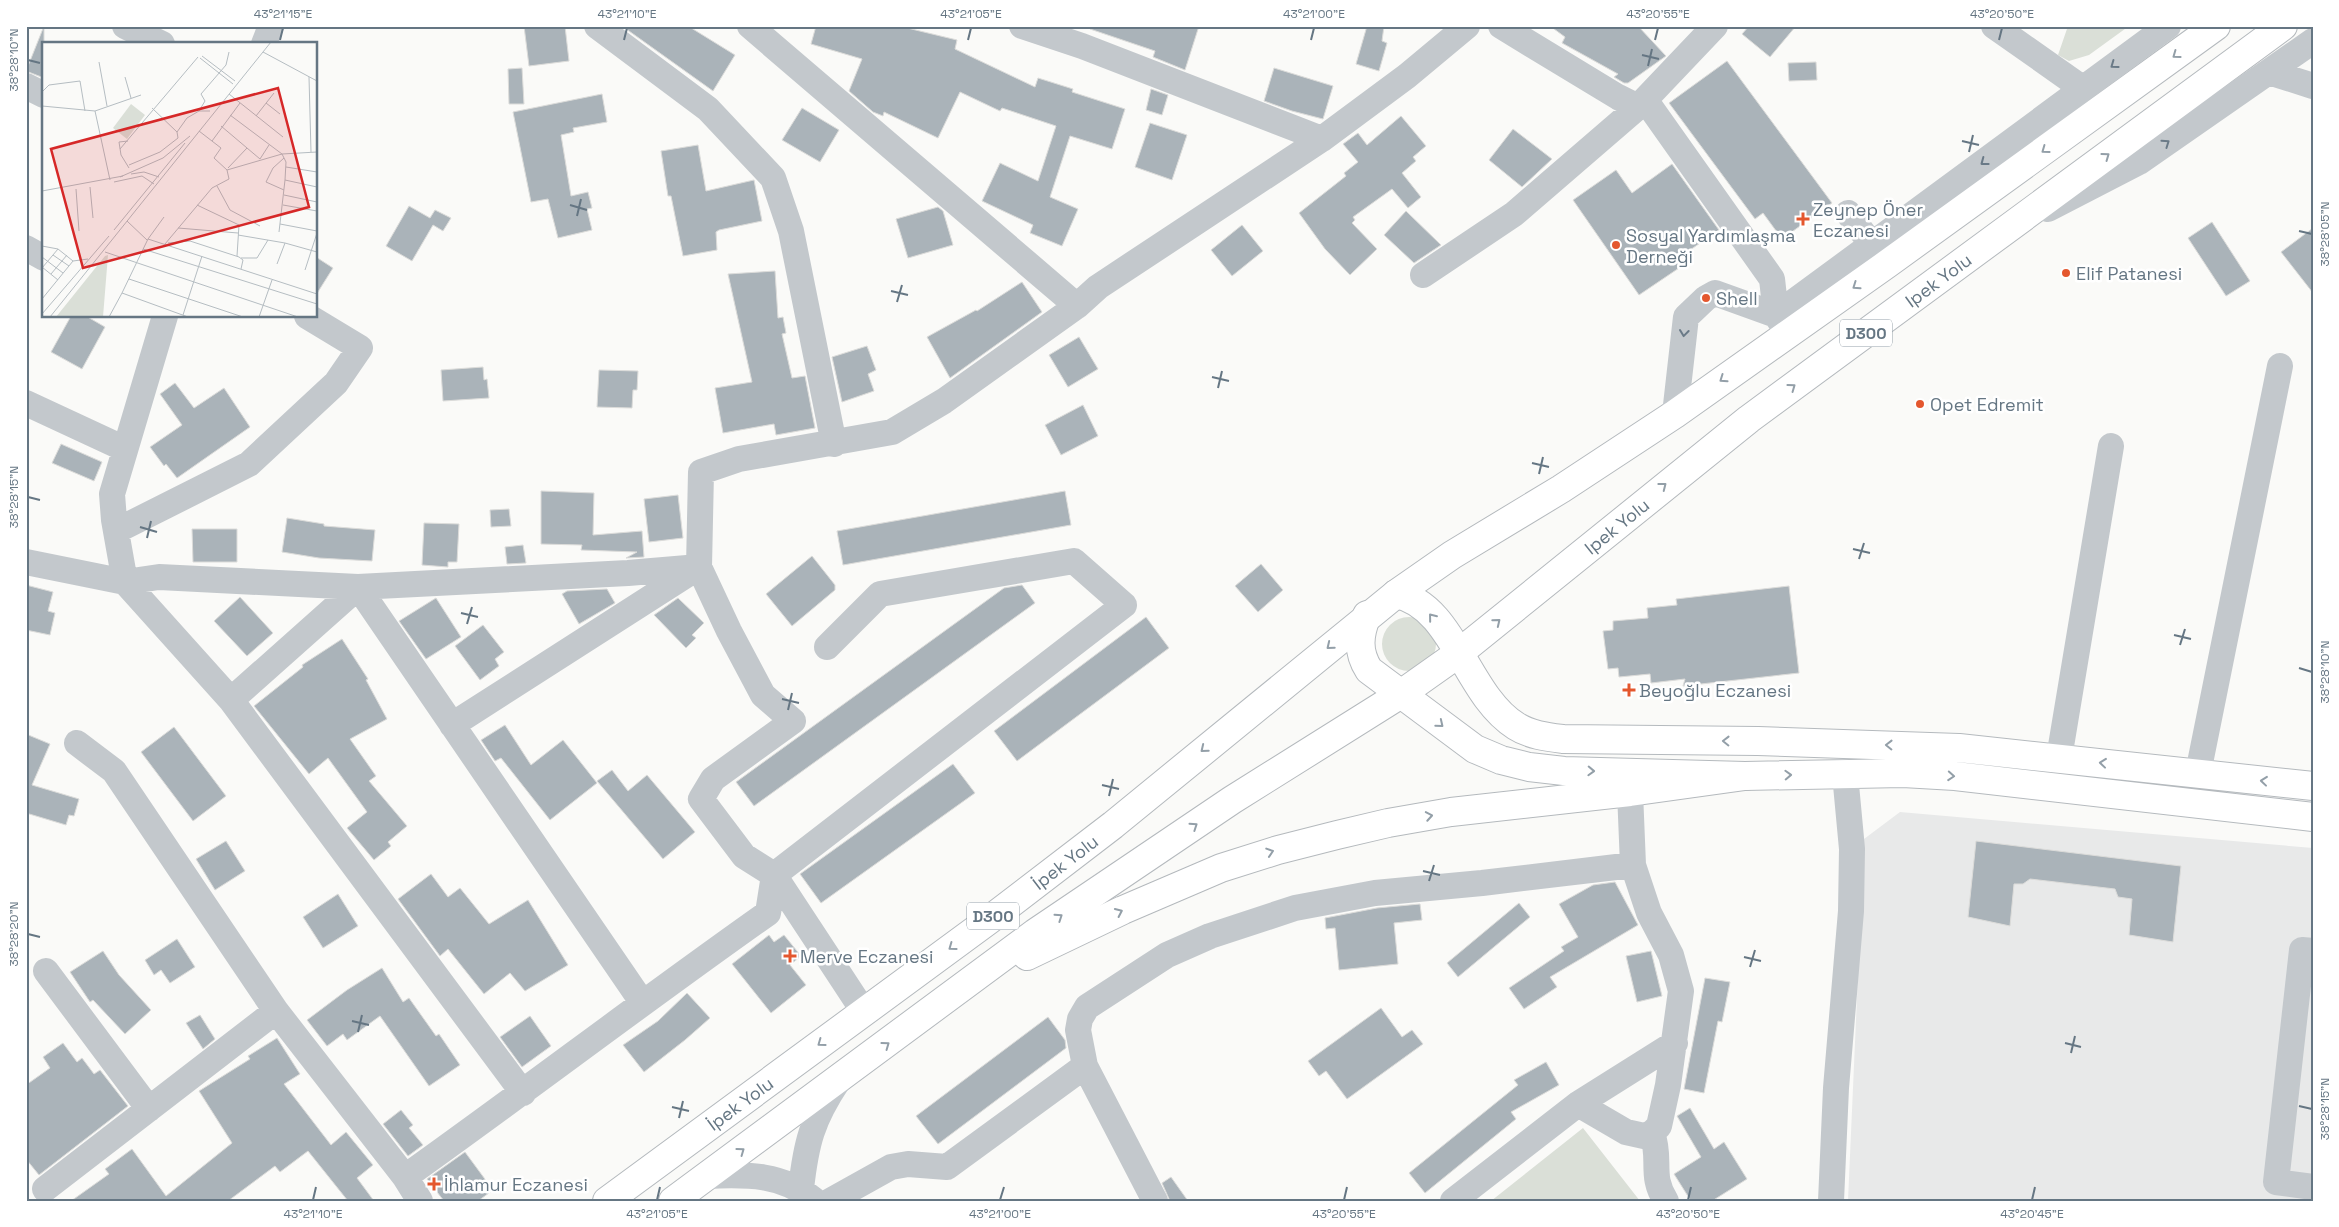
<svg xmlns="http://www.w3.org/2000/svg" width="2339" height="1227" font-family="'Space Grotesk',sans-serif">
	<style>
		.built { fill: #e8e9e9 }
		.green { fill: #dadfd7 }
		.building { fill: #aab3b9; stroke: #dcdcda }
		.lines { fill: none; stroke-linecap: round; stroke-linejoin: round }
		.major-casing { stroke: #b5babe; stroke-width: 30 }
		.highway-casing { stroke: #b4b9bd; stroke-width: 30 }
		.minor { stroke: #c3c8cc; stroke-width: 26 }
		.major { stroke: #fff; stroke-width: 28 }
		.highway { stroke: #fff; stroke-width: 28 }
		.oneway { stroke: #939fa8 }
		.oneway2 { stroke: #6a7a87 }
		.ticks { fill: none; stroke: #657683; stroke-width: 2 }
		.poi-dot { fill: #e4572e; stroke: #fff; stroke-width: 2 }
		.labels { text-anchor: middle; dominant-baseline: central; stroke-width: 5; stroke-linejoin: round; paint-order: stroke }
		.shield { fill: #fff; stroke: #939fa8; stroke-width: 1 }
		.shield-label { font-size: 16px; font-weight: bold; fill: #657683 }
		.poi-label { font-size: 18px; fill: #657683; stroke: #fff; text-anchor: start }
		.street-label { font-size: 18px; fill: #657683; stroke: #fff }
		.inset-road { fill: none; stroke: #b5bdc2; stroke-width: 1 }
		.view { fill: #d62828; fill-opacity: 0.15; stroke: #d62828; stroke-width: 2.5 }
		.inset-edge { fill: none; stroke: #657683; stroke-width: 2.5 }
		.neatline { fill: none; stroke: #657683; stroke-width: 2 }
		.ticks-label { font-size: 12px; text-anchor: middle; fill: #657683 }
	</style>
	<rect width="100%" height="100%" fill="#fafaf8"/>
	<path class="built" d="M1900,812l413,36v353h-465l16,-362z"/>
	<path class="green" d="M2068,26h61l-40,29 -20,6 -11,-6z
		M1382 644a27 27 0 1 1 54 0a27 27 0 1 1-54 0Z
		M1583,1128l57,73h-149z"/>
	<path class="building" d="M44,26v52l-18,-7z
		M524,26h41l4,35 -40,5z
		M622,26h66l47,29 -22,36z
		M816,26h83l58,14 -2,9 80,38 3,-9 35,11 -1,3 53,17 -13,40 -42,-13 -20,61 28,12 -16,37 -32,-13 3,-8 -51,-24 18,-38 38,18 18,-55 -54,-18 -2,3 -40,-19 -22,46 -54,-26 -1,4 -10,-4 -24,-21 13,-32 -51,-15z
		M1090,26h109l-14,44 -32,-13 2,-6 -65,-22z
		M1367,26h17l-2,15 5,2 -8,28 -23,-7z
		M1550,26h88l28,30 -38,27h-4l-10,-6 4,-3 -56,-31 3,-6z
		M1749,26h47l-26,31 -28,-23z
		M1727,61l105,142 -50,36 -19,-26 -8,6 -86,-116z
		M1816,62l1,18 -28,1 -1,-18z
		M522,68l2,36h-15l-1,-35z
		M1274,68l59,18 -10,33 -31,-8 -28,-10z
		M1151,89l17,6 -6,20 -16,-5z
		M602,94l5,28 -34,6 1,4 -13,3 10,61 17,-4 4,16 -5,1 5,21 -34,8 -10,-39 -17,3 -18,-90z
		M802,108l37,22 -19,32 -38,-22z
		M1401,116l25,30 -13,11 3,4 -14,12 19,24 -13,11 -16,-19 -39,28 2,3 -3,3 25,26 -27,26 -25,-26 -26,-36 47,-37 -2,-3 14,-11 -15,-18 15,-11 9,12z
		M1150,123l37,12 -15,45 -37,-13z
		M1513,129l39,30 -30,28 -33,-27z
		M698,145l8,46 48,-11 8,41 -43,9 -3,2 1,18 -34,6 -12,-60h-3l-7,-45z
		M1672,164l47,66 -42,29 5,7 -43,29 -66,-95 43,-30 16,23z
		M409,206l21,12 5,-8 16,8 -8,13 -10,-6 -21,36 -26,-15z
		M938,207l5,4 10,34 -45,13 -12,-39z
		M1406,211l35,34 -27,18 -30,-28z
		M2212,222l38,59 -24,15 -38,-58z
		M1242,225l21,26 -31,25 -21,-26z
		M2313,228v65l-32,-41z
		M316,257l17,11 -17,27z
		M775,271l3,47 5,-1 3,16 -4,1 10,44 13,-2 10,52 -39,7 -2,-11 -51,9 -8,-45 37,-6 -24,-108z
		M1022,282l20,30 -92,66 -23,-41 49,-27 1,1z
		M71,316h15l19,11 -23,42 -31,-17z
		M1079,337l19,32 -30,18 -19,-32z
		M867,346l9,24 -8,4 6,17 -32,11 -10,-45z
		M483,367l1,13 3,-1 2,19 -46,3 -2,-31z
		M599,370l39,1 -1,19h-4l-1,18 -35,-1z
		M175,383l19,25 30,-20 26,39 -73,51 -11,-14 -2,2 -14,-19 32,-22 -22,-31z
		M1083,405l15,31 -37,19 -16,-30z
		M61,444l41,18 -8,19 -42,-18z
		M541,491l53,2 -1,42 49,-4 2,26 -18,1 11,-6 -56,-2 1,-5 -41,-1z
		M1065,491l6,34 -228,40 -6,-34z
		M678,495l5,43 -34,4 -5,-43z
		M509,509l2,17 -20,1 -1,-17z
		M287,518l37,6v2l51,4 -3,31 -53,-3 -37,-6z
		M424,523l35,1 -2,38h-9v5l-26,-2z
		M192,529h45v33h-44z
		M523,545l3,18 -19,1 -2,-17z
		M812,556l23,29v5l-43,36 -26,-32z
		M1261,564l22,26 -25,22 -23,-26z
		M26,585l27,7 -5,19 7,2 -5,22 -24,-5z
		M1022,585l13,18 -281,203 -18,-24 268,-194z
		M1789,586l10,87 -116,13 2,-7 -34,4 -1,-9 -31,3 -1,-9 -10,1 -5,-38 10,-1v-9l35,-3 -1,-10 30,-3 -1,-6z
		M607,589l8,14 -36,21 -17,-30 5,-3z
		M240,597l33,36 -26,23 -33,-35z
		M436,598l25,39 -35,22 -27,-38z
		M678,598l26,25 -12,12 4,3 -10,10 -32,-33z
		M1146,617l23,31 -152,113 -23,-30z
		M483,625l21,27 -9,7 4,7 -19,14 -25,-34z
		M342,639l26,40 -2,1 21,39 -37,20 26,37 -7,5 38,45 -19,16 3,4 -17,14 -27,-32 20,-16 -39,-54 -19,16 -55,-68 49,-39 -1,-2z
		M505,725l26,40 32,-25 34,43 -47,37 -49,-62 -6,3 -14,-21z
		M174,727l52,69 -33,25 -52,-69z
		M26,734l24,10 -18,41 47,14 -5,17 -5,-1 -3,10 -40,-12z
		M953,764l22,29 -154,110 -21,-29z
		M612,770l16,21 19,-16 48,57 -32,27 -66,-78z
		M226,841l19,30 -30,19 -19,-31z
		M1976,841l205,25 -8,76 -44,-7 3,-36 -14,-2 -3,-8 -85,-10 -7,5h-9l-4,42 -42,-9z
		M431,874l17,23 12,-9 29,36 39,-24 40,65 -43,26 -15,-18 -26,21 -36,-45 -8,7 -42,-57z
		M1615,882l23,43 -88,52 7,10 -33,22 -15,-21 55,-37 -3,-4 17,-10 -19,-33 34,-19z
		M338,894l20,32 -35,22 -20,-31z
		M1519,903l11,14 -72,60 -11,-14z
		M1420,904l2,16 -28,3 4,41 -59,6 -4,-42 -9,1 -1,-11 52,-10z
		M769,935l5,7 10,-7 17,21 -11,9 16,20 -35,28 -39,-49z
		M177,939l18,28 -25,16 -9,-13 -7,5 -9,-15z
		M103,951l16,24 32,35 -26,24 -32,-34 -3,2 -20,-30z
		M1651,951l11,45 -25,6 -11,-46z
		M382,968l21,34 6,-4 27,38 3,-2 21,31 -31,21 -49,-70 -33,24 -4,-6 -16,12 -20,-26 40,-30z
		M1705,978l25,4 -8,40 -4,-1 -14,72 -20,-4z
		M687,993l23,25 -25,22 -41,32 -21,-27 35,-24z
		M1381,1008l21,29 10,-7 11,14 -76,55 -21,-28 -7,5 -11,-15z
		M200,1015l15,24 -12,10 -17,-26z
		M530,1016l21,30 -29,21 -22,-30z
		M1048,1017l17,23 1,8 -128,96 -22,-28z
		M277,1038l23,36 -16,10 47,61 15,-13 27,33 -16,13 17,23h-26l-40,-50 -28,21 -5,-6 -47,35h-157l38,-27 -4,-5 27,-20 34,47 66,-53 -33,-52 51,-32 -2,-3z
		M63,1043l14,19 5,-4 12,16 6,-4 28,36 -89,69 -13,-16v-74l24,-17 -7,-11z
		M1546,1062l13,23 -48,27 5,7 -91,74 -16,-20 109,-88 -4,-5z
		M1690,1108l24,41 10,-7 23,37 -35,22h-21l-17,-27 27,-17 -24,-41z
		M401,1110l12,15 -4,3 14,17 -15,11 -25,-32z
		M465,1152l28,38 -15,11h-34l-17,-22z
		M1171,1177l17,24h-18l-8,-18z"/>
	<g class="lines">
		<g class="major-casing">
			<path id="major" d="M1396,594c58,11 70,101 120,132 14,9 31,11 47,13l195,2 201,7 354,38
				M1367,615c-8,20 -10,36 2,55l106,79 26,11 28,7 35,4 181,5 158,-3 52,3 358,41"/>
		</g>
		<g class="highway-casing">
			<g id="highway">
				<path d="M1027,956l96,-46 98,-42 57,-18 59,-15 51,-12 63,-11 179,-20 115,-16"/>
				<path id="s1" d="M607,1201l382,-281 124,-95 283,-231 56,-39 109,-66 114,-75 212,-150 329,-238"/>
				<path id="s2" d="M673,1201l362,-268 197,-133 169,-106 58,-41 290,-234 534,-393"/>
			</g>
		</g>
		<path class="minor" d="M125,26l37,18
			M597,26l111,83 65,69 18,53 43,213
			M750,26l327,280
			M1022,26l60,20 240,93
			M1501,26l117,71 20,10 77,-81
			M1994,26l88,62
			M264,44l7,-18
			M2269,72l44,14
			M26,86l18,9
			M1646,101l126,178 4,36 8,12
			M2048,209l91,-47 174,-121
			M1848,213l34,45
			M26,248l18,10
			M1423,275l91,-61 124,-107
			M1776,315l392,-289
			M165,316l-53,178 2,26 11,62 34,-5 199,10 270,-14 71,-6
			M26,403l99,46
			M1675,414l11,-97 20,-19 9,-5 61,22
			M116,531l133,-67 87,-81 24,-35 -53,-32
			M26,562l99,20 106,118 292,393
			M231,700l127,-113 284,415
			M452,725l245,-157
			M77,743l37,28 162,240 129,166 15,24
			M2059,758l52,-312
			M2198,773l82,-407
			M2313,951l-11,-1 -26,232 37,5
			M46,971l103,138
			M864,1012l-90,-137 -30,-19 -43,-57 12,-20 80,-58 -30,-26 -34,-64 -30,-64 2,-95 38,-13 153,-27 52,-31 133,-95 21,-19 224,-148 85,-63 60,-50
			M1578,1104l48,28 18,4 8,-3 7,-7 9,-41 13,-94 -10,-36 -22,-42 -16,-48 -3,-73
			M1652,1133c10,27 -3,42 14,68
			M707,1176c40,-2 76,-2 107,24
			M405,1177c122,-87 241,-178 363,-264l6,-38 350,-270 -50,-44 -194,33 -53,53
			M45,1189l231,-178
			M801,1189c5,-46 11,-69 37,-108
			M830,1201l61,-34 17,-3 39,3 138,-101
			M1155,1201l-70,-135 -7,-36 2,-11 7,-12 80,-52 43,-19 85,-28 80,-15 107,-10 151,-18
			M1453,1201l125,-97 97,-61
			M1831,1201l5,-113 15,-177 1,-62 -7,-75"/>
		<use href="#major" class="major"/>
		<use href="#highway" class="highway"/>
	</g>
	<defs><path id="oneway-chevron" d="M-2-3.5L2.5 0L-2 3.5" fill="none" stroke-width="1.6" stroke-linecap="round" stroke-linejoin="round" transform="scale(1.25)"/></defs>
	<g class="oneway">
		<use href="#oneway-chevron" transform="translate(2176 55) rotate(144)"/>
		<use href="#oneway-chevron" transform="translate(2045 150) rotate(144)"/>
		<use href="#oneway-chevron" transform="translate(2106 156) rotate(-36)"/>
		<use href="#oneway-chevron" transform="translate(1856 286) rotate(145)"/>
		<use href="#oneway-chevron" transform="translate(1723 379) rotate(145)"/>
		<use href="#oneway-chevron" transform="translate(1792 387) rotate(-36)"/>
		<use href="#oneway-chevron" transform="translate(1663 486) rotate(-38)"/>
		<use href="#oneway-chevron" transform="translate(1432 617) rotate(-129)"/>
		<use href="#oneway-chevron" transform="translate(1497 622) rotate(-39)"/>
		<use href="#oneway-chevron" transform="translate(1330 646) rotate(141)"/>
		<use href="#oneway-chevron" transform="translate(1440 724) rotate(39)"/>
		<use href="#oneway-chevron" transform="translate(1726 741) rotate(-179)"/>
		<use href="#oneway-chevron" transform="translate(1889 745) rotate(-179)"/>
		<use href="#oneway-chevron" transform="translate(1204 749) rotate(141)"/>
		<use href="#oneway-chevron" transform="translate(2103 763) rotate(-174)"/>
		<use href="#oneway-chevron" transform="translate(1591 771) rotate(2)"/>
		<use href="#oneway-chevron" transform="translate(1788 775) rotate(-2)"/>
		<use href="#oneway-chevron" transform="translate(1951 776) rotate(4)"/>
		<use href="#oneway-chevron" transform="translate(2264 781) rotate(-174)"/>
		<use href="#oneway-chevron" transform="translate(1429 816) rotate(-10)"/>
		<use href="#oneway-chevron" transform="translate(1194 826) rotate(-34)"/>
		<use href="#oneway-chevron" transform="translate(1270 852) rotate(-18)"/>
		<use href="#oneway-chevron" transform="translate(1119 912) rotate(-25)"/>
		<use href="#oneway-chevron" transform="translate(1059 917) rotate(-34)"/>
		<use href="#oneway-chevron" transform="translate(952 947) rotate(144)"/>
		<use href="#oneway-chevron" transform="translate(821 1043) rotate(144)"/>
		<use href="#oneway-chevron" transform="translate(886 1045) rotate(-36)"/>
		<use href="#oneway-chevron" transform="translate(741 1151) rotate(-36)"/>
	</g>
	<g class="oneway2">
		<use href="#oneway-chevron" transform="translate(2114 65) rotate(144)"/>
		<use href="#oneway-chevron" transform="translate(2166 143) rotate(-35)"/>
		<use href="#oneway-chevron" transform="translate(1984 162) rotate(143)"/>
		<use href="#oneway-chevron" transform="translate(1684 333) rotate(97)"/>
	</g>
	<path class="ticks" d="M280,40l3,-12M624,40l3,-12M968,40l3,-12M1311,40l3,-12M1655,40l3,-12M1999,40l3,-12M1642,55l17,4M28,60l12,3M1648,66l4,-17M1962,141l17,4M1969,152l4,-17M570,205l17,5M577,216l4,-17M2299,231l13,3M891,291l17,4M897,302l5,-17M1212,377l17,4M1218,388l4,-17M1532,463l17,4M1539,474l4,-17M28,497l12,3M140,527l17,5M147,538l4,-17M1853,549l17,4M1859,559l5,-16M461,613l17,4M467,624l5,-17M2174,635l17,4M2180,645l5,-16M2299,668l13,4M782,699l17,4M788,710l4,-17M1102,785l17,4M1109,796l4,-17M1423,871l17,4M1429,881l5,-16M28,934l12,3M1744,957l17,4M1750,967l5,-17M352,1021l17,4M358,1032l4,-17M2065,1043l16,4M2071,1053l4,-17M2299,1106l13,3M672,1107l17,4M679,1118l4,-17M313,1200l3,-13M657,1200l3,-13M1000,1200l4,-13M1344,1200l3,-13M1688,1200l3,-13M2032,1200l3,-13"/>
	<g class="poi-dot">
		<path d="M1800.5 211.5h5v5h5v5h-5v5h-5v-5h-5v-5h5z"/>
		<circle cx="1616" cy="245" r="5"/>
		<circle cx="2066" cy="273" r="5"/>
		<circle cx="1706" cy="298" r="5"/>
		<circle cx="1920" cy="404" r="5"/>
		<path d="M1626.5 682.5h5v5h5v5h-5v5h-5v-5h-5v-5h5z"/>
		<path d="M787.5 948.5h5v5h5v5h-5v5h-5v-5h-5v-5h5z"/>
		<path d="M431.5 1176.5h5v5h5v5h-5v5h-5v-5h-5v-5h5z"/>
	</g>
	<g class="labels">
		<g class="shield">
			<rect x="1840" y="319.5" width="52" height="27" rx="4"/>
			<rect x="967" y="902.5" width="52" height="27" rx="4"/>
		</g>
		<g class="shield-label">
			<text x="1866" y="333">D300</text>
			<text x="993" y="916">D300</text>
		</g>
		<g class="poi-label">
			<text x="1813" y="209">Zeynep Öner<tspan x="1813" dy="21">Eczanesi</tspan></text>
			<text x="1626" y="235">Sosyal Yardımlaşma<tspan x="1626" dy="21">Derneği</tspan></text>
			<text x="2076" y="273">Elif Patanesi</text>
			<text x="1716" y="298">Shell</text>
			<text x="1930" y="404">Opet Edremit</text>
			<text x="1639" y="690">Beyoğlu Eczanesi</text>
			<text x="800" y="956">Merve Eczanesi</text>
			<text x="444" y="1184">İhlamur Eczanesi</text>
		</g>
		<g class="street-label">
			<text stroke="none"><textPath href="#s2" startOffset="1566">Ipek Yolu</textPath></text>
			<text stroke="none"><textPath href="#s2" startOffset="1161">Ipek Yolu</textPath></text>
			<text stroke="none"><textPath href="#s1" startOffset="570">İpek Yolu</textPath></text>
			<text stroke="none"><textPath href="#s1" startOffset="165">İpek Yolu</textPath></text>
		</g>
	</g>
	<g transform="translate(42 42)">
		<rect width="275" height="275" fill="#fafaf8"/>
		<path d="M89,62l14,11 -18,24 -14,-11zM66,213l-5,62h-47l49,-61z" fill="#dadfd7"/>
		<path class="inset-road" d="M221,10l54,29M160,14l33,25M158,16l33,26M57,20l8,44M83,35l6,21M267,35l2,75M0,50l7,-7 31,-4 5,30M187,52l54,43M224,61l14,11M0,64l53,5M157,69l6,-10 -4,-7 25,-29 3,-13M188,73l52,39 35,-2M214,74l18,-23M179,84l39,33 9,-14M135,90l10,-14 12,-7h11M86,99l-9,1 2,13 8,13M170,99l28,-38M78,107l78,-92M87,123l31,-13 18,-14 -1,-6 -25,-24M244,125l31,5M186,126l19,-20M185,128l55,-16 4,8 -1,18 -6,52M89,132l13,-2 15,5M78,135l43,-19 27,-22M68,138l-15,-69 46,-16M243,138l32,7M72,140l28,-6 12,8M175,144l13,24 30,16M48,145l3,31M34,147l3,42M242,148l-18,-8 7,-14 11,-10M0,149l81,-15M242,153l33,7M155,163l42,20 -2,31M241,163l34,6M85,179l20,19M238,182l37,7M136,186l60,5M72,188l71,-87M196,193l47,8 32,9M106,197l16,-22M126,201l22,-2 49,16 4,3 -2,9M123,202l47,-56 17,-9 -2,-9 -13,-12 7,-10 -22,-17M0,204l16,3 15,12M101,207l174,55M63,210l193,65M11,213l16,11M0,215l21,16M199,216h16l11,-18M235,222l8,-21M0,225l16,13M0,226l16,-19M263,228l12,-37M9,232l16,-19M87,237l114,38M0,257l31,-38 15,-2M0,272l67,-78M141,273l19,-59M8,275l221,-275M67,275l13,-24M146,275l-66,-24 26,-54 169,55M217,275l13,-37"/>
		<path class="view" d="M236,46l31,119 -226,61 -32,-119z"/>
		<rect width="275" height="275" class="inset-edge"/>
	</g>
	<rect width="2339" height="1227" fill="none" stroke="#ffffff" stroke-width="55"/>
	<rect x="28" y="28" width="2284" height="1172" class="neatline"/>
	<g class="ticks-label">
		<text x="283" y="18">43°21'15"E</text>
		<text x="627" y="18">43°21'10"E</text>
		<text x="971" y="18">43°21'05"E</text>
		<text x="1314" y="18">43°21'00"E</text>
		<text x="1658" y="18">43°20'55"E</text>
		<text x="2002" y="18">43°20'50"E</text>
		<text transform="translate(14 60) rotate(-90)" y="4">38°28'10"N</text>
		<text transform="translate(2325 234) rotate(-90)" y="4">38°28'05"N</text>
		<text transform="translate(14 497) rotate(-90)" y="4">38°28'15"N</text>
		<text transform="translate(2325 672) rotate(-90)" y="4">38°28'10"N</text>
		<text transform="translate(14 934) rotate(-90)" y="4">38°28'20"N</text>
		<text transform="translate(2325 1109) rotate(-90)" y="4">38°28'15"N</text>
		<text x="313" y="1218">43°21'10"E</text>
		<text x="657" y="1218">43°21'05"E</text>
		<text x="1000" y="1218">43°21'00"E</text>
		<text x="1344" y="1218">43°20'55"E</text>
		<text x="1688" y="1218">43°20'50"E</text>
		<text x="2032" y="1218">43°20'45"E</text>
	</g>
</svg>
